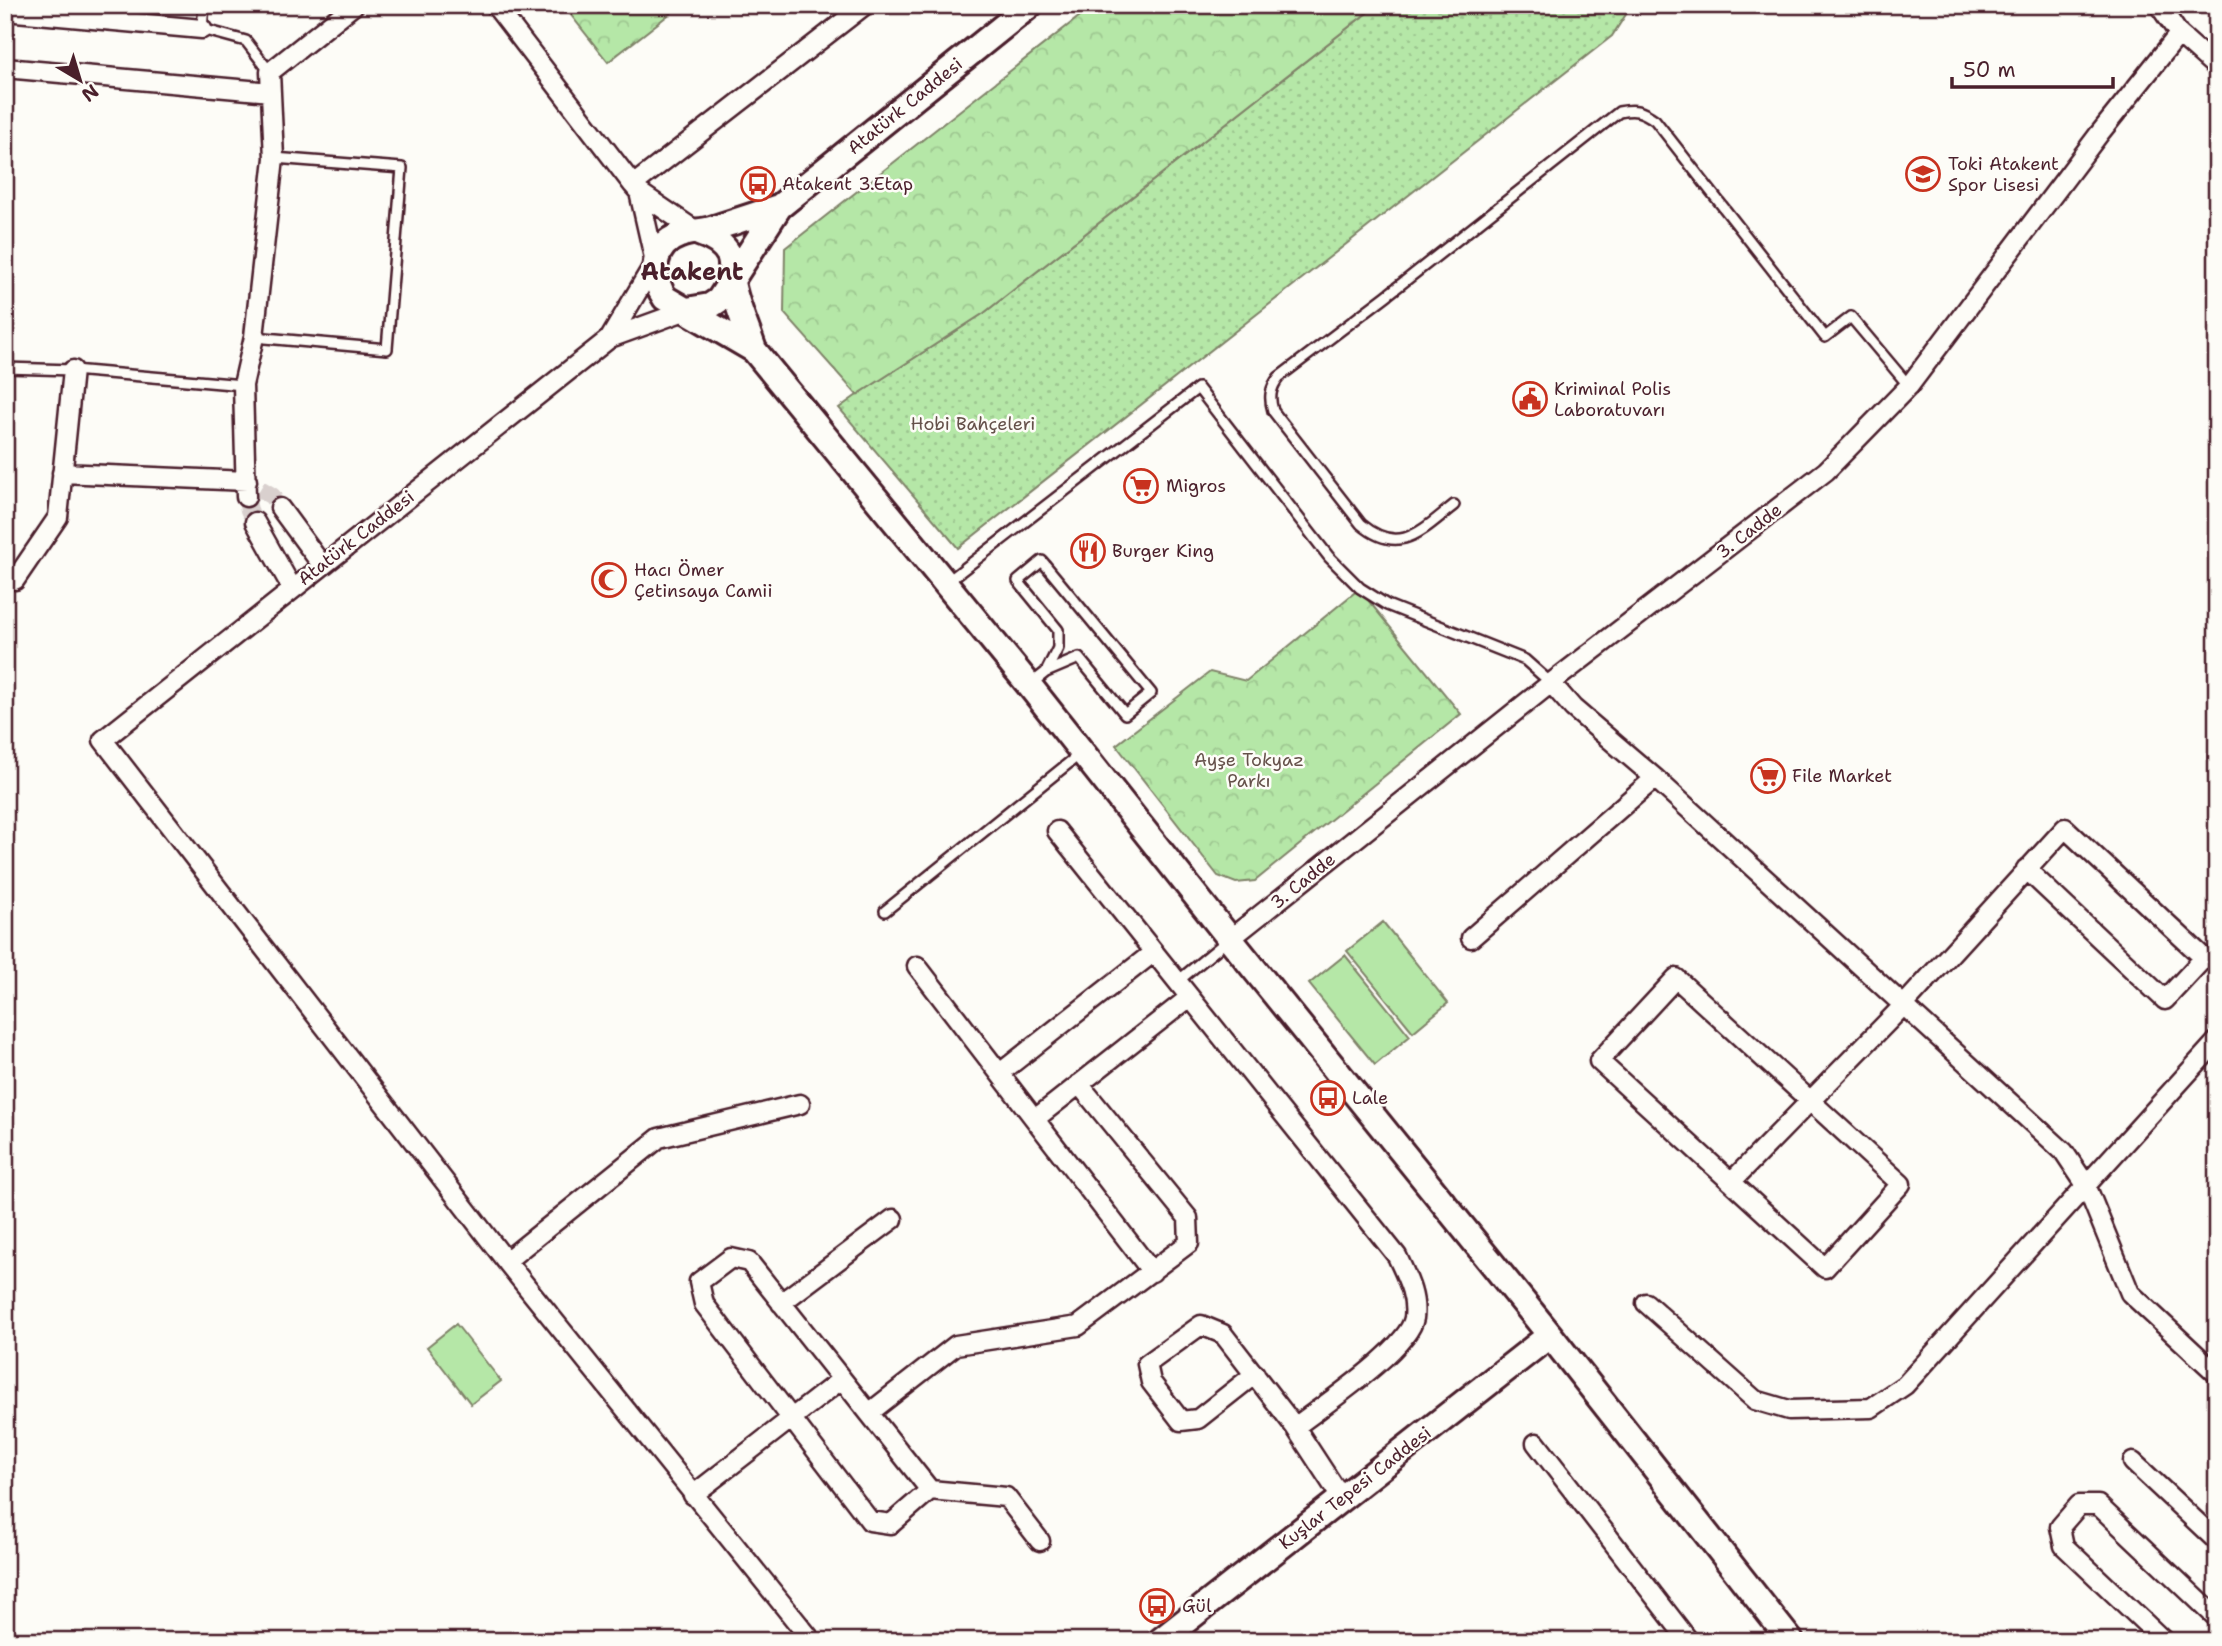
<svg xmlns="http://www.w3.org/2000/svg" width="2222" height="1646" font-family="'Shantell Sans',sans-serif">
	<style>
		.grass { fill: url(#grass-dots); stroke: #808369; stroke-width: 2 }
		.forest { fill: url(#forest-crowns); stroke: #808369; stroke-width: 2 }
		.pitch { fill: #b5e7a7; stroke: #808369; stroke-width: 2 }
		.lines { fill: none; stroke-linecap: round; stroke-linejoin: round }
		.street-tunnel { stroke: #d9d0ce; stroke-width: 18; stroke-dasharray: 18 9; stroke-linecap: butt }
		.lane-casing { stroke: #4a1f2b; stroke-width: 14 }
		.street-casing { stroke: #4a1f2b; stroke-width: 23 }
		.secondary-casing { stroke: #4a1f2b; stroke-width: 30 }
		.lane { stroke: #fdfcf7; stroke-width: 9 }
		.street { stroke: #fdfcf7; stroke-width: 18 }
		.secondary { stroke: #fdfcf7; stroke-width: 24 }
		.labels { text-anchor: middle; dominant-baseline: central; stroke-width: 5; stroke-linejoin: round; paint-order: stroke }
		.street-label { font-size: 18px; fill: #4a1f2b; stroke: #fdfcf7 }
		.poi-label { font-size: 18px; fill: #4a1f2b; stroke: #fdfcf7; text-anchor: start }
		.park-label { font-size: 18px; fill: #65514a; stroke: #fdfcf7 }
		.district-label { font-size: 24px; font-weight: bold; fill: #4a1f2b; stroke: #fdfcf7 }
	</style>
	<defs>
		<pattern id="grass-dots" width="8" height="8" patternUnits="userSpaceOnUse" patternTransform="scale(1.75)"><rect width="8" height="8" fill="#b5e7a7"/><path d="M2 2h.1M6 6h.1" fill="none" stroke="#9dc690" stroke-width="1.8" stroke-linecap="round"/></pattern>
		<pattern id="forest-crowns" width="20" height="18" patternUnits="userSpaceOnUse" patternTransform="scale(1.75)"><rect width="20" height="18" fill="#b5e7a7"/><path d="M2 6a3 3 0 1 1 6 0M12 15a3 3 0 1 1 6 0" fill="none" stroke="#9dc690"/></pattern>
	</defs>
	<rect width="100%" height="100%" fill="#fdfcf7"/>
	<filter id="ink" filterUnits="userSpaceOnUse"><feTurbulence type="fractalNoise" baseFrequency=".0143" numOctaves="2"/><feDisplacementMap in="SourceGraphic" scale="14" xChannelSelector="R" yChannelSelector="G"/><feConvolveMatrix kernelMatrix="1 2 1 2 8 2 1 2 1" color-interpolation-filters="sRGB"/></filter>
	<g filter="url(#ink)">
		<path class="grass" d="M1377,5h255l-20,31 -654,512 -119,-140 18,-13 127,-82z"/>
		<path class="forest" d="M563,5h118l-73,57z
			M1094,5h283l-393,308 -127,82 -73,-82 1,-65z
			M1359,589l102,125 -206,167 -19,2 -18,-7 -102,-131 94,-73 36,9z"/>
		<path class="pitch" d="M1383,922l65,81 -35,29 -66,-81z
			M1345,955l65,81 -35,29 -66,-81z
			M456,1324l45,57 -30,23 -44,-57z"/>
		<g class="lines">
			<path class="street-tunnel" d="M260,489l12,7 8,12
				M246,497l3,13 6,12"/>
			<g class="lane-casing">
				<path id="lane" d="M204,5l-2,24 44,12 24,31
					M254,337l133,12 15,-181 -128,-10
					M5,368l68,2 170,15
					M1454,505c-32,25 -54,52 -93,19l-88,-113c-4,-13 -3,-23 6,-34l107,-81 233,-184c16,-3 22,-2 36,8l170,217 26,-20 58,69
					M947,582l251,-194 131,169 31,31 27,17 138,55 26,23
					M1031,684l15,-12 33,-14 46,56 26,-21 -109,-132 -24,20 40,49v18l-12,24
					M885,911l195,-157
					M1178,981l50,-41"/>
			</g>
			<g class="street-casing">
				<path id="street" d="M495,5l138,180 6,7 60,41
					M2159,5l20,29 38,34
					M5,11l197,18
					M5,68l266,24
					M633,185l232,-180
					M687,310l-77,28 -507,402 403,521 306,380
					M610,338l45,-76 -16,-70
					M62,473l185,8
					M246,497l-3,-112 11,-48 20,-179 -4,-86 84,-67
					M280,508l42,57
					M255,522l37,66
					M15,580l43,-63 15,-147
					M1551,683l22,25 82,70 409,374 22,33 44,108 87,81
					M1057,831l340,425c9,20 20,39 17,62 -5,30 -92,88 -119,109
					M1471,938l184,-160
					M1230,939l321,-256 275,-212 83,-85 190,-252 80,-100
					M917,966l235,306
					M1676,978l225,206 -76,84 -226,-207z
					M1000,1073l154,-121
					M1035,1119l155,-122
					M1731,1182l173,-177 161,-177 139,130 -39,42 -139,-131
					M506,1261l153,-123 141,-34
					M781,1303l112,-84
					M1646,1303l109,97 34,10 82,-2 34,-23 312,-344
					M1255,1374l-57,45 -17,2 -30,-39 -4,-18 54,-39 22,9 72,93 47,72
					M869,1413l87,-68 122,-19 111,-83 -1,-25 -109,-134
					M1536,1443l153,198
					M2133,1462l84,79
					M930,1490l-39,34 -21,-3 -166,-217 -5,-22 32,-24 18,4 181,228 76,7 34,44
					M693,1495l149,-116
					M2164,1641l-100,-95 -4,-19 19,-22h19l119,113"/>
			</g>
			<g class="secondary-casing">
				<path id="secondary" d="M779,207c-22,7 -45,15 -68,22 -10,3 -21,2 -31,6 -29,10 -30,41 -15,63l89,52 275,335 201,254 320,396 241,306
					M699,233c12,4 24,10 30,22 4,9 1,18 3,27 4,23 15,46 22,68
					M687,310l23,-4 9,-6 60,-93 251,-202
					M1160,1641l390,-306"/>
			</g>
			<use href="#lane" class="lane"/>
			<use href="#street" class="street"/>
			<use href="#secondary" class="secondary"/>
		</g>
	</g>
	<defs>
		<g id="school-ring" transform="scale(1.75)"><circle r="9.5" fill="#fdfcf7" stroke="#c8321e" stroke-width="1.5"/><path d="M0-5L7-2L0 1L-7-2ZM-4 1L0 2.5L4 1V4Q0 6-4 4Z" fill="#c8321e"/></g>
		<g id="bus-ring" transform="scale(1.75)"><circle r="9.5" fill="#fdfcf7" stroke="#c8321e" stroke-width="1.5"/><path d="M-5-6H5V4H4V6H2V4H-2V6H-4V4H-5ZM-3.5-4V0h7V-4ZM-3.5 1.2v1.5H-2V1.2ZM2 1.2v1.5H3.5V1.2Z" fill="#c8321e"/></g>
		<g id="civic-ring" transform="scale(1.75)"><circle r="9.5" fill="#fdfcf7" stroke="#c8321e" stroke-width="1.5"/><path d="M-.6-6.5H3V-4.5H.6V-3L4-1V1h2V6H-6V1h2V-1L-.6-3ZM-1.2 2.5V6h2.4V2.5Z" fill="#c8321e"/></g>
		<g id="supermarket-ring" transform="scale(1.75)"><circle r="9.5" fill="#fdfcf7" stroke="#c8321e" stroke-width="1.5"/><path d="M-6-5.5h2.5l.6 2H6L4.5 2H-2.5L-4.4-4H-6ZM-1.5 3.2a1.3 1.3 0 1 0 .1 0ZM3 3.2a1.3 1.3 0 1 0 .1 0Z" fill="#c8321e"/></g>
		<g id="restaurant-ring" transform="scale(1.75)"><circle r="9.5" fill="#fdfcf7" stroke="#c8321e" stroke-width="1.5"/><path d="M-5-6h1v4h1v-4h1v4h1v-4h1v5L-1.5 .5V6h-2V.5L-5-1ZM5-6V6H3V1.5H1.5Q1.5-4 5-6Z" fill="#c8321e"/></g>
		<g id="mosque-ring" transform="scale(1.75)"><circle r="9.5" fill="#fdfcf7" stroke="#c8321e" stroke-width="1.5"/><path d="M3.5-4.9A6 6 0 1 0 3.5 4.9A5 5 0 1 1 3.5-4.9Z" fill="#c8321e"/></g>
	</defs>
	<g fill-rule="evenodd">
		<use href="#school-ring" x="1923" y="174"/>
		<use href="#bus-ring" x="758" y="184"/>
		<use href="#civic-ring" x="1530" y="399"/>
		<use href="#supermarket-ring" x="1141" y="486"/>
		<use href="#restaurant-ring" x="1088" y="551"/>
		<use href="#mosque-ring" x="609" y="580"/>
		<use href="#supermarket-ring" x="1768" y="776"/>
		<use href="#bus-ring" x="1328" y="1098"/>
		<use href="#bus-ring" x="1157" y="1606"/>
	</g>
	<g class="labels">
		<g class="street-label">
			<text transform="translate(905 106) rotate(-39)">Atatürk Caddesi</text>
			<text transform="translate(1749 531) rotate(-38)">3. Cadde</text>
			<text transform="translate(356 538) rotate(-38)">Atatürk Caddesi</text>
			<text transform="translate(1303 881) rotate(-39)">3. Cadde</text>
			<text transform="translate(1355 1488) rotate(-38)">Kuşlar Tepesi Caddesi</text>
		</g>
		<g class="poi-label">
			<text x="1948" y="164">Toki Atakent<tspan x="1948" dy="21">Spor Lisesi</tspan></text>
			<text x="782" y="184">Atakent 3.Etap</text>
			<text x="1554" y="389">Kriminal Polis<tspan x="1554" dy="21">Laboratuvarı</tspan></text>
			<text x="1166" y="486">Migros</text>
			<text x="1112" y="551">Burger King</text>
			<text x="634" y="570">Hacı Ömer<tspan x="634" dy="21">Çetinsaya Camii</tspan></text>
			<text x="1792" y="776">File Market</text>
			<text x="1352" y="1098">Lale</text>
			<text x="1182" y="1606">Gül</text>
		</g>
		<g class="park-label">
			<text x="973" y="424">Hobi Bahçeleri</text>
			<text x="1249" y="760">Ayşe Tokyaz<tspan x="1249" dy="21">Parkı</tspan></text>
		</g>
		<g class="district-label">
			<text x="692" y="272">Atakent</text>
		</g>
	</g>
	<rect width="2222" height="1646" fill="none" stroke="#fdfcf7" stroke-width="28"/>
	<rect x="14" y="14" width="2194" height="1618" fill="none" stroke="#4a1f2b" stroke-width="2.5" filter="url(#ink)"/>
	<g transform="translate(80 80) rotate(142)" stroke="#fdfcf7" stroke-width="5" paint-order="stroke">
	<path d="M0-5L12 26L0 18L-12 26Z" fill="#4a1f2b"/>
	<text y="-10" font-size="19" font-weight="bold" text-anchor="middle" fill="#4a1f2b">N</text>
	</g>
	<path d="M1952 77v10h161v-10" fill="none" stroke="#4a1f2b" stroke-width="3.5"/>
	<text x="1963" y="77" font-size="21" fill="#4a1f2b" stroke="#fdfcf7" stroke-width="5" paint-order="stroke">50 m</text>
</svg>
